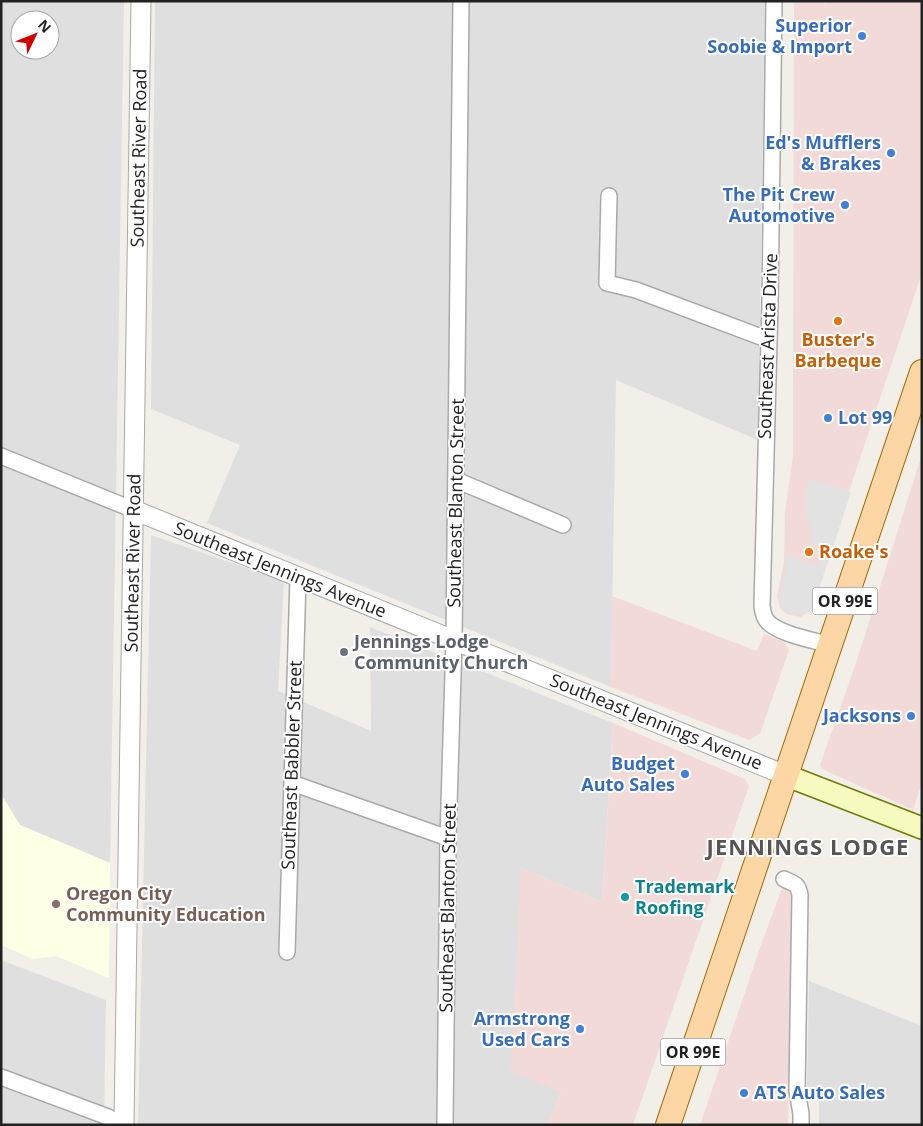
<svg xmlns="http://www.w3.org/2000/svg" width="923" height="1126" viewBox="0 0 923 1126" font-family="'Open Sans',sans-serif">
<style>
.residential{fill:#e0dfdf;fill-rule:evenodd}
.commercial{fill:#f2dad9}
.education{fill:#ffffe5}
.parking{fill:#e2e2e2}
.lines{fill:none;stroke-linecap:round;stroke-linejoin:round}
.minor-casing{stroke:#a9a9a9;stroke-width:18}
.tertiary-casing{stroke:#a9a9a9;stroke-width:21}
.secondary-casing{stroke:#707d05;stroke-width:24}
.primary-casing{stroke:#a06b00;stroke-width:26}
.minor{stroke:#fff;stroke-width:15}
.tertiary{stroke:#fff;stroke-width:19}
.secondary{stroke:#f7fabf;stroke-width:21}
.primary{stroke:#fcd6a4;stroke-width:24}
.shop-dot{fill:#3f7fe0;stroke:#fff;stroke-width:2}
.food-dot{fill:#e8710a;stroke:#fff;stroke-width:2}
.worship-dot{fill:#6b7280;stroke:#fff;stroke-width:2}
.culture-dot{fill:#0f9aa8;stroke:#fff;stroke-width:2}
.education-dot{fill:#8d6e63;stroke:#fff;stroke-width:2}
.labels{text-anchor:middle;stroke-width:4;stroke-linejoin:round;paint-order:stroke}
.shield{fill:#fff;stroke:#646464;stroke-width:1}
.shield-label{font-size:16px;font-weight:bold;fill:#222}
.shop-label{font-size:18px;font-weight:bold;fill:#366cbe;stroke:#fff;text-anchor:end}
.street-label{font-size:18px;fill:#222;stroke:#fff}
.food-label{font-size:18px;font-weight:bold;fill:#c56008;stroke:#fff}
.worship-label{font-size:18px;font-weight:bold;fill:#5b616d;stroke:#fff;text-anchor:start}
.culture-label{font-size:18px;font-weight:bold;fill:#0d838f;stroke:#fff;text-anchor:start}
.education-label{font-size:18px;font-weight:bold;fill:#785e54;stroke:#fff;text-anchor:start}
.district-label{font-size:22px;font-weight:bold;letter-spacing:1px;fill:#555;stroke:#fff}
</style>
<rect width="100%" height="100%" fill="#f2efe9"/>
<path class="residential" d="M1,1h123l-14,862 -90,-38 -19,-31zM20,20h30v30h-30z
M155,1h610l-7,439 -142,-60 -5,307 -404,-164 33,-78 -89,-36z
M151,535l133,46 -6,110 93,40 -1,-104 243,96 -11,179 -81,-34 40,224 -13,33h-410z
M1,960l105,40 -2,125h-103z
M809,981l113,45v99h-103v-35l-12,-4z"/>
<path class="commercial" d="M794,1h26l6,3v-3h96v272l-113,338 -8,6 -15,-3 -6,-6 -3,-12 7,-34 1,-50 8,-56z
M922,454v328l-9,28 -91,-41 -2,-4 36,-102z
M612,596l145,55 7,-17 20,8 5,8 -29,84 -11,6 -138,-53z
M613,723l132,56 4,7 -116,339h-85l13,-33 -50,-21 10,-203 81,34z
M782,888l10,3 -4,234h-88l61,-180z"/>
<path class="education" d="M1,794l19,31 90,38 -1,115 -53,-22 -23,3 -32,-14z"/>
<path class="parking" d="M810,479l41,13 -40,121 -17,1 -8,-2 -6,-8v-13l6,-21v-15l30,11 4,-2 4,-17 -14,-4 3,-13 -6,-10 -1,-16 -2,-5z"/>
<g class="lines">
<defs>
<path id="minor" d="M774,1l-4,302 -8,303c1,6 1,10 5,15 11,13 46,19 63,24
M609,196l-2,87 29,7 133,50
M1,456l133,54
M456,480l107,45
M292,783l156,55
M784,879c10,5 14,4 16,16l-3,195 4,24v11
M287,952l11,-374
M1,1077l107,40 13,8
M445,1125l3,-287 6,-197 7,-640"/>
<path id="tertiary" d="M134,510l651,265
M124,1125l17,-1124"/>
<path id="secondary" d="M785,775l137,53"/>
<path id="primary" d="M668,1125l254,-753"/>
</defs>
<use href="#minor" class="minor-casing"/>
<use href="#tertiary" class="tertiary-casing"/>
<use href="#secondary" class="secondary-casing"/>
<use href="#primary" class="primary-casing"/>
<use href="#minor" class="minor"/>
<use href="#tertiary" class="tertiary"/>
<use href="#secondary" class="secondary"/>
<use href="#primary" class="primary"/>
</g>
<g class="shop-dot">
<circle cx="862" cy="36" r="5"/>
<circle cx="891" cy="153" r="5"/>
<circle cx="845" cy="205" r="5"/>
<circle cx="828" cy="418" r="5"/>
<circle cx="911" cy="716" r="5"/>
<circle cx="685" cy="774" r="5"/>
<circle cx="580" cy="1029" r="5"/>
<circle cx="744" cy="1093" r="5"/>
</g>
<g class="food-dot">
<circle cx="838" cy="321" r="5"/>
<circle cx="809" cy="552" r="5"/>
</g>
<circle class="worship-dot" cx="344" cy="652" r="5"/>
<circle class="culture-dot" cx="625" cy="897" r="5"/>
<circle class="education-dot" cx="56" cy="904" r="5"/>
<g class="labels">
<g class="shield">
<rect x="812.5" y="587.5" width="65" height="27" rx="4"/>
<rect x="660.5" y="1038.5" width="65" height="27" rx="4"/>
</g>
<g class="shield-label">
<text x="845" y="607">OR 99E</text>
<text x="693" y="1058">OR 99E</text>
</g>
<g class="shop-label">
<text x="852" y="32">Superior<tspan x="852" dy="21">Soobie &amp; Import</tspan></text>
<text x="881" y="149">Ed's Mufflers<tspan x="881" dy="21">&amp; Brakes</tspan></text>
<text x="835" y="201">The Pit Crew<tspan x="835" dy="21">Automotive</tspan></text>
<text x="838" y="424" text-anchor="start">Lot 99</text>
<text x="901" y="722">Jacksons</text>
<text x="675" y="770">Budget<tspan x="675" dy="21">Auto Sales</tspan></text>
<text x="570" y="1025">Armstrong<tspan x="570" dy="21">Used Cars</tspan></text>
<text x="754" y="1099" text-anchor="start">ATS Auto Sales</text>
</g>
<g class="street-label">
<text transform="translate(139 158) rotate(-89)" y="6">Southeast River Road</text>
<text transform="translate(768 346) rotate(-88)" y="6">Southeast Arista Drive</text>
<text transform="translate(456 503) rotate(-89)" y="6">Southeast Blanton Street</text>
<text transform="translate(133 563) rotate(-89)" y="6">Southeast River Road</text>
<text transform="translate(280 570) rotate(22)" y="6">Southeast Jennings Avenue</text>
<text transform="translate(656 722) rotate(22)" y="6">Southeast Jennings Avenue</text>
<text transform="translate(292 765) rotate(-88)" y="6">Southeast Babbler Street</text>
<text transform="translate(448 908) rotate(-89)" y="6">Southeast Blanton Street</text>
</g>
<g class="food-label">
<text x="838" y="346">Buster's<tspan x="838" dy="21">Barbeque</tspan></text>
<text x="819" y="558" text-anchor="start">Roake's</text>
</g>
<g class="worship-label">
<text x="354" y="648">Jennings Lodge<tspan x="354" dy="21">Community Church</tspan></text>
</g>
<g class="culture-label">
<text x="635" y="893">Trademark<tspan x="635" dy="21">Roofing</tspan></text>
</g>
<g class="education-label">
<text x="66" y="900">Oregon City<tspan x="66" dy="21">Community Education</tspan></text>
</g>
<g class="district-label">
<text x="808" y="855">JENNINGS LODGE</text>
</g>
</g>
<rect width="923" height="1126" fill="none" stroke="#222222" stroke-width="5"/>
<g transform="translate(35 35) rotate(47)"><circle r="24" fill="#ffffff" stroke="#a7a7a7"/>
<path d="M0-4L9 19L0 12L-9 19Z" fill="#d40000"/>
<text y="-8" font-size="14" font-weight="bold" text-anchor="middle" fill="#222222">N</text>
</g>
</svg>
